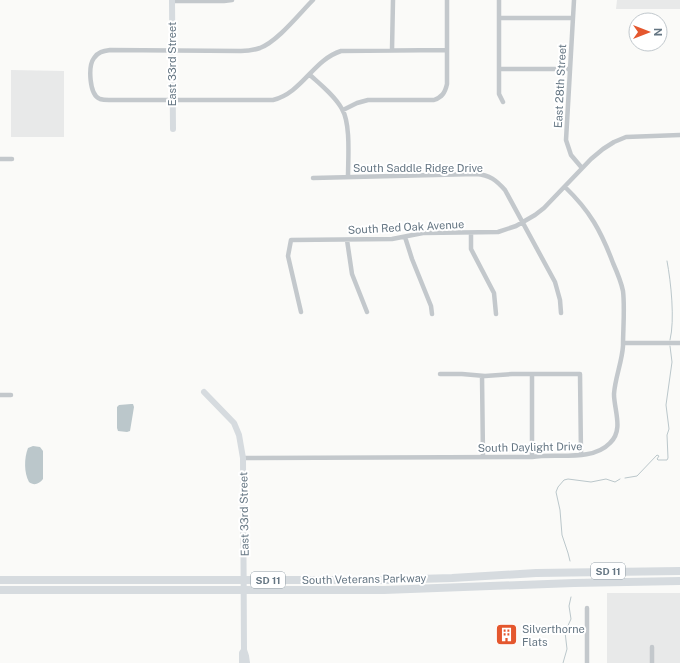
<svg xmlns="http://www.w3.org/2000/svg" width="680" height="663" viewBox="0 0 680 663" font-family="'Public Sans',sans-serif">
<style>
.built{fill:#e8e9e9}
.water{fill:#bbc7cb}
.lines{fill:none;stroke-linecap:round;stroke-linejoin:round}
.stream{stroke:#bbc7cb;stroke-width:1}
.street{stroke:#c3c8cc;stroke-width:4.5}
.secondary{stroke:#d6dbdf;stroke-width:6}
.highway{stroke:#d6dbdf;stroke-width:8}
.labels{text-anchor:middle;stroke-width:4;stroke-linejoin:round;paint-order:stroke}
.shield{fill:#fff;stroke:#939fa8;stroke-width:1}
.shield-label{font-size:10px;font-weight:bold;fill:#657683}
.street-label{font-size:11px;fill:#657683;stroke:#fff}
.poi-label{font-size:11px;fill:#657683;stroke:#fff;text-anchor:start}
</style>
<rect width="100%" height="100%" fill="#fafaf8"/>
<path class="built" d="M617,0h63v9h-64z
M11,70l53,1v66h-53z
M607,593h73v70h-73z"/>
<path class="water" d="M131,404h2l1,3 -4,24 -3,1 -9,-1 -1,-3v-21l2,-2z
M33,446l7,1 3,4v28c-4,5 -9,7 -14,3 -5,-9 -5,-24 -1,-34z"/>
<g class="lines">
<path class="stream" d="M667,261c4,21 8,59 3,79
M625,478l12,-2 20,-21 2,1 -2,3 1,1h9l1,-2 -1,-23 2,-6 -3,-24 6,-43 -2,-16
M570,561l-2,-8 -6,-18 -2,-25 -4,-18 2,-5 6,-7 4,-1 23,3 15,-3 9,3 5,-3
M563,663l4,-14 -2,-17 6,-13 -2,-13 2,-9"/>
<path class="street" d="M313,0c-14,14 -35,41 -53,48 -6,2 -13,3 -19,3l-131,-1c-7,1 -12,2 -16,8 -6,8 -5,37 6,41 3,1 7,1 9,1h164c29,-7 40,-40 68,-49l106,-1
M499,0v94l4,8
M574,0l-8,140 5,15 11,13
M172,1h52l8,-1
M499,18h74
M392,50l1,-50
M499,69h71
M310,75c11,10 25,21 32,34 9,15 6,50 6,68
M343,110l14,-7 11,-3h66c8,-3 11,-7 13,-16v-84
M0,159h12
M313,178l163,-4c14,1 20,6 29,16l50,92 5,18 1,13
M471,233v16l23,44 2,21
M405,237l7,22 19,47 1,8
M347,240l5,34 15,38
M301,312l-13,-56 3,-16 101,-1 31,-6 75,-1 18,-6 19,-11 9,-7 47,-49 12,-10 11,-7 12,-5 54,-2
M623,343h57
M440,374h22l23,2 27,-2h68l1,81
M482,376l1,81
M0,395h11
M532,457v-83
M243,458l289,-1c24,-4 60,5 78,-14 14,-13 4,-33 4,-49 1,-16 8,-32 9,-48 0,-17 2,-38 0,-55 -2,-10 -6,-19 -10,-28 -12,-32 -23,-52 -48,-76
M587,663v-55
M652,663v-16"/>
<path class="secondary" d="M172,0l1,129
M204,392l30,31 5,12 4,23 1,192 2,6 1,7
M242,663v-10l2,-3"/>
<path class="highway" d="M0,580h384l68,-2 84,-5 144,-2
M0,590h384l190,-7 106,-2"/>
</g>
<defs>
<symbol id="building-square" viewBox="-11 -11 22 22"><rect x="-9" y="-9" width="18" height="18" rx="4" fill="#e4572e" stroke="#fff"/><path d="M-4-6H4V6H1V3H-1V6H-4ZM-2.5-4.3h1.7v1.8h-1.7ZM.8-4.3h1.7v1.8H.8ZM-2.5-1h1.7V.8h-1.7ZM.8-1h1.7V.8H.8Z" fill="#fff"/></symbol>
</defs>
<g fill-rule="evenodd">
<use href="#building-square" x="494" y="622" width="25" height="25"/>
</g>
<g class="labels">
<g class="shield">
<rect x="591" y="563" width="34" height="16" rx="3"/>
<rect x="251" y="572" width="34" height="16" rx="3"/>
</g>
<g class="shield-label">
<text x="608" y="575">SD 11</text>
<text x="268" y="584">SD 11</text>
</g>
<g class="street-label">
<text transform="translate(172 64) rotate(-90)" y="4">East 33rd Street</text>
<text transform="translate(560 86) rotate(-87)" y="4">East 28th Street</text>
<text x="418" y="172">South Saddle Ridge Drive</text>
<text transform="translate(406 227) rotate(-3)" y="4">South Red Oak Avenue</text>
<text transform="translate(530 447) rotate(-1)" y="4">South Daylight Drive</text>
<text transform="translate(244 514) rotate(-91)" y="4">East 33rd Street</text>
<text transform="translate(364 579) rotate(-1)" y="4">South Veterans Parkway</text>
</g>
<g class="poi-label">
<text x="522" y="633">Silverthorne<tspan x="522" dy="13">Flats</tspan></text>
</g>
</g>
<g transform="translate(648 32) rotate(90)"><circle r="19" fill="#ffffff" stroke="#c1c8cd"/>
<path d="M0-3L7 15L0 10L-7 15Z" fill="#e4572e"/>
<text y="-6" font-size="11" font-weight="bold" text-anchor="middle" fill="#657683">N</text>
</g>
</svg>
